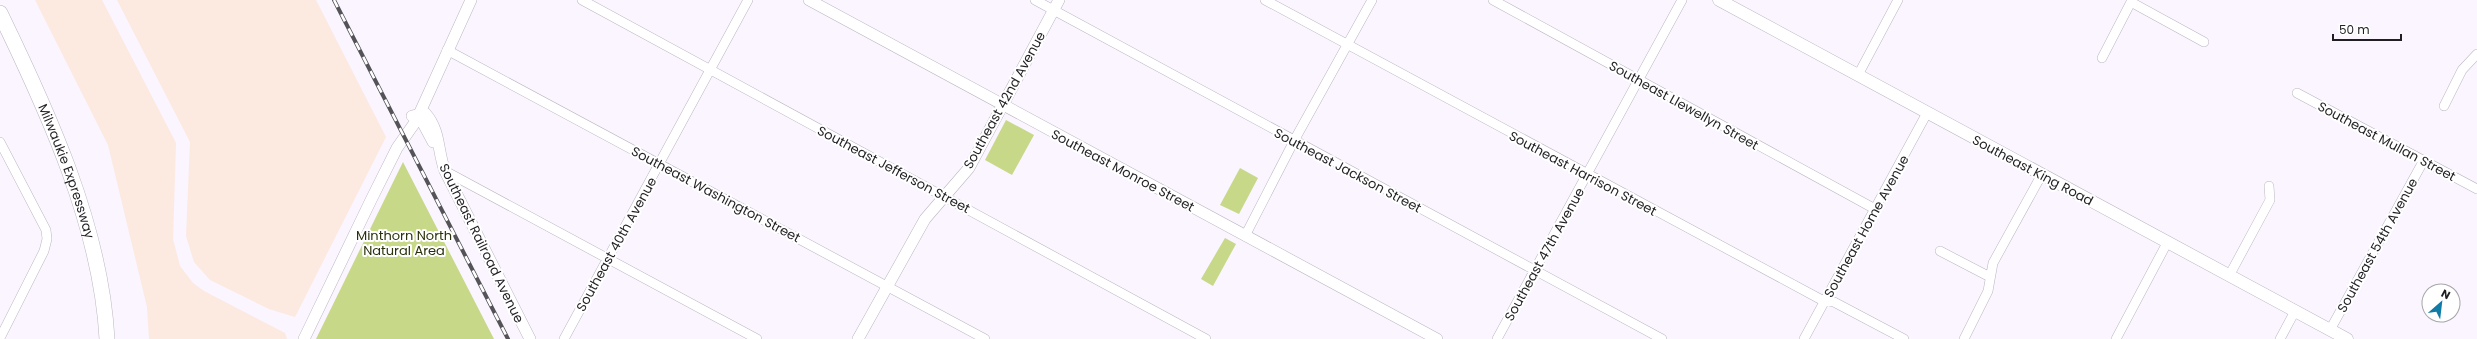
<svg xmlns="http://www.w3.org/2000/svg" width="2477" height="339" viewBox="0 0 2477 339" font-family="Poppins,sans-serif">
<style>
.commercial{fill:#fce9e0}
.green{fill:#c7d889}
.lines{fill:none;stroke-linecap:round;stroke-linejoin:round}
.minor-casing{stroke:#bdb6c1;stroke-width:10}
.tertiary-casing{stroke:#bdb6c1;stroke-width:12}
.secondary-casing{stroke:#bdb6c1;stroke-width:13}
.trunk-casing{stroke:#bdb6c1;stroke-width:16}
.minor{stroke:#fff;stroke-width:9}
.tertiary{stroke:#fff;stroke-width:11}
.secondary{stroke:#fff;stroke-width:12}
.trunk{stroke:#fff;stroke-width:15}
.rail-casing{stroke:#555358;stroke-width:4}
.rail{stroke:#fff;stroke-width:2.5;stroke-dasharray:8;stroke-linecap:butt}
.labels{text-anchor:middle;stroke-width:4;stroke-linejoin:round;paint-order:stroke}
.street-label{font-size:13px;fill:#201e22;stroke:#fff}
.park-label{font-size:13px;fill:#2a300b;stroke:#fff}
</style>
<rect width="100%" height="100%" fill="#faf5fe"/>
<path class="commercial" d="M35,0h67l74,143 -3,96 7,27 13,17 11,8 81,42 2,6h-138l-2,-32 -39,-162z
M117,0h199l70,137 -91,180 -26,-8 -59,-29 -16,-18 -8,-26 4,-94z"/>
<path class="green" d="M1006,120l28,15 -22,40 -27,-15z
M403,162l91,177h-178z
M1240,168l18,10 -19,36 -19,-9z
M1225,238l11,6 -23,42 -12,-7z"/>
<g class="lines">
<defs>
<path id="minor" d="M582,0l624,339
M1035,0l627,339
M1265,0l555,299 14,3 70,37
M1493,0l382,209
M2131,2l73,40
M447,50l538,289
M2102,58l30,-58
M1858,75l40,-75
M2297,93l180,96
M2444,106l18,-36 15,-16
M0,142l46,88 1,9 -3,12 -44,87
M445,171l312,168
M1245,236l50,-97 77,-139
M1940,251l50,26
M2229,276l41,-76 -1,-14
M2330,330l94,-170
M564,339l184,-339
M1497,339l185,-339
M1804,339l123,-226
M1964,339l24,-48 5,-28 49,-89
M2116,339l51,-96
M2280,339l15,-28"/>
<path id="tertiary" d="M809,0l628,339
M418,114l15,28
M412,116l13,-3c16,18 12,37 20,58l85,168
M304,339l67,-139 26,-52 19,-27 55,-121
M858,339l67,-120 44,-51 90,-168"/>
<path id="secondary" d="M1719,0l628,339"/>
<g id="trunk">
<path id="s1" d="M0,13c48,99 101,214 107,326"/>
</g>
</defs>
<use href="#minor" class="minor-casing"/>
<use href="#tertiary" class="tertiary-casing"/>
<use href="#secondary" class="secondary-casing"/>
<use href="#trunk" class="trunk-casing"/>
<use href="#minor" class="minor"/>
<use href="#tertiary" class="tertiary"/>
<use href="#secondary" class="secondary"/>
<use href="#trunk" class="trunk"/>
<defs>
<path id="rail" d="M334,0l174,339"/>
</defs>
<use href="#rail" class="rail-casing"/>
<use href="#rail" class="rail"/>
</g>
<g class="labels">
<g class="street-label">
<text transform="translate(1004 100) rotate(-61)" y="5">Southeast 42nd Avenue</text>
<text transform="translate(1684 105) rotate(29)" y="5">Southeast Llewellyn Street</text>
<text transform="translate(2387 141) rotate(28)" y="5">Southeast Mullan Street</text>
<text transform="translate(894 169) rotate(28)" y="5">Southeast Jefferson Street</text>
<text transform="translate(1123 170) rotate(28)" y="5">Southeast Monroe Street</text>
<text transform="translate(1348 170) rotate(28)" y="5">Southeast Jackson Street</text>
<text transform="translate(2033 170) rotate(28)" y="5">Southeast King Road</text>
<text dy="5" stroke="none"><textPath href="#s1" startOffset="172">Milwaukie Expressway</textPath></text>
<text transform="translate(1583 173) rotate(28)" y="5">Southeast Harrison Street</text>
<text transform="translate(716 194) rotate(28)" y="5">Southeast Washington Street</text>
<text transform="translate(1866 226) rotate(-61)" y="5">Southeast Home Avenue</text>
<text transform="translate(482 243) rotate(64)" y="5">Southeast Railroad Avenue</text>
<text transform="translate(616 244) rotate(-61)" y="5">Southeast 40th Avenue</text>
<text transform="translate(2377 245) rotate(-61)" y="5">Southeast 54th Avenue</text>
<text transform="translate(1544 254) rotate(-61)" y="5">Southeast 47th Avenue</text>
</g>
<g class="park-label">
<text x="404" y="240">Minthorn North<tspan x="404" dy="15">Natural Area</tspan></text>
</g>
</g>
<g transform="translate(2441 303) rotate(28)"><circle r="19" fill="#ffffff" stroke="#a6a5a7"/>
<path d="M0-3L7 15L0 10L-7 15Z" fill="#107ca5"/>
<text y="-6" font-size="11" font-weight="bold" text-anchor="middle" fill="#201e22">N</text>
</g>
<path d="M2333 34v6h68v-6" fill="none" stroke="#201e22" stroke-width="2"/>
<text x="2339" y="34" font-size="12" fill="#201e22" stroke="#ffffff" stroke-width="3" paint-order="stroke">50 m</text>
</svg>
